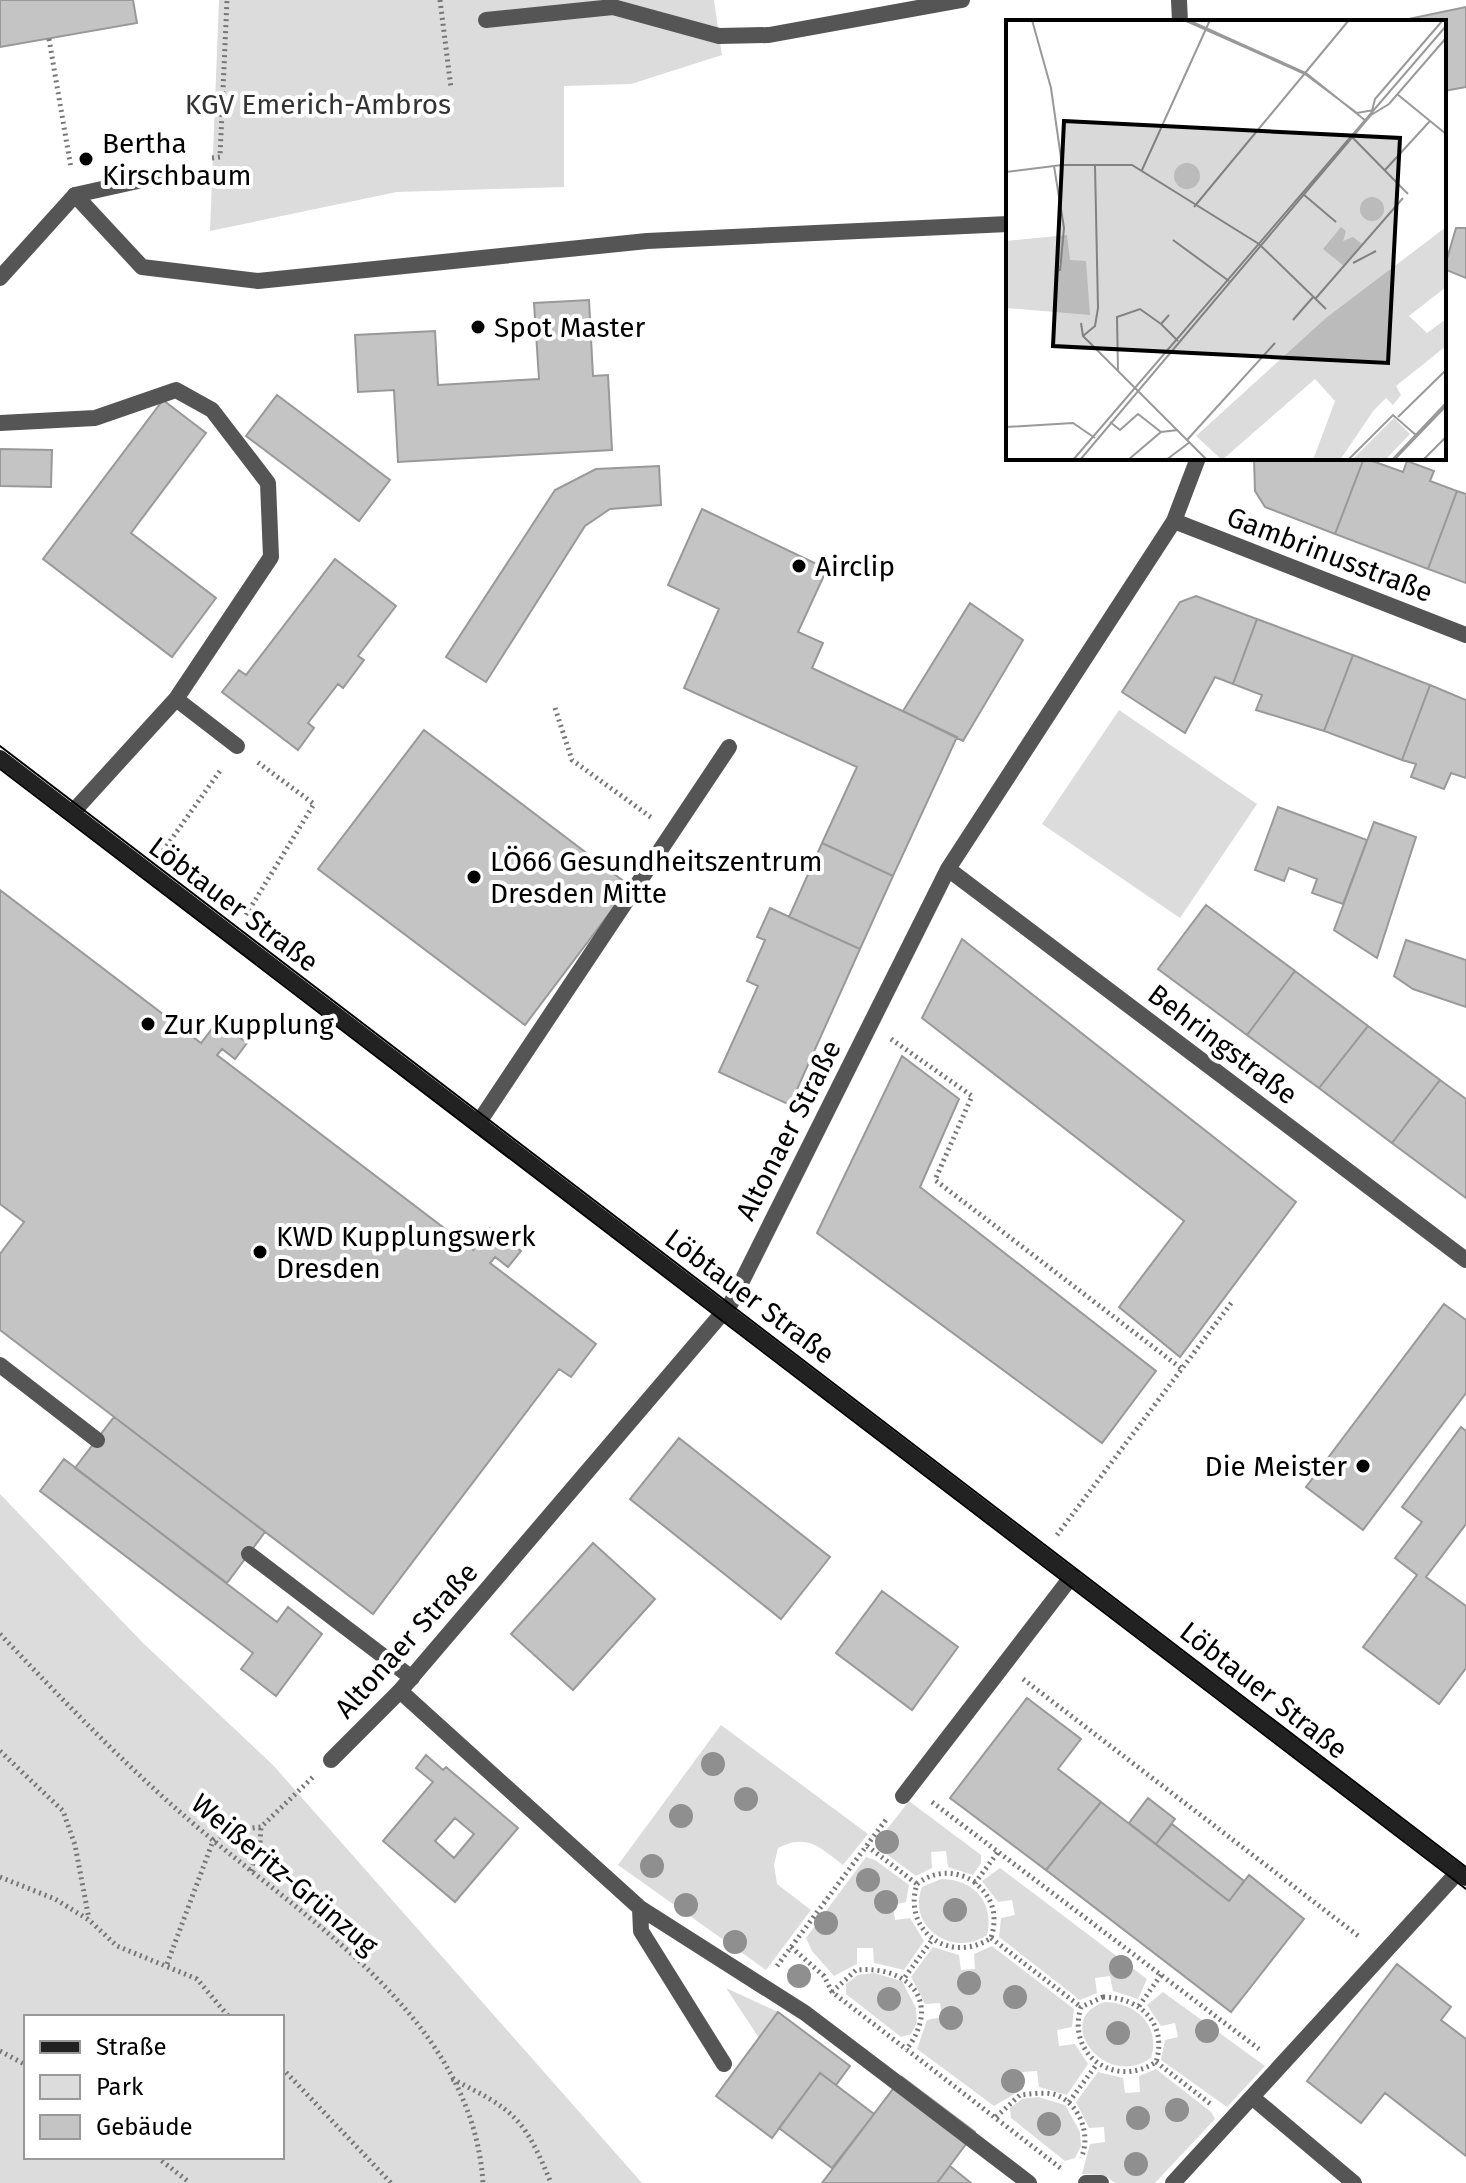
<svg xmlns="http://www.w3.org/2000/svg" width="1466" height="2183" viewBox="0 0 1466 2183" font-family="'Fira Sans',sans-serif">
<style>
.green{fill:#dcdcdc;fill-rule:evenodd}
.building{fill:#c4c4c4;stroke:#999;stroke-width:2;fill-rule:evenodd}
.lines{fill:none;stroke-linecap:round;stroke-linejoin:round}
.path{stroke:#777;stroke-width:5;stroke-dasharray:2 4;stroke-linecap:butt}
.service{stroke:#555;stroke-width:16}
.minor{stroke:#555;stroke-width:16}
.secondary{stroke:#222;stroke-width:16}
.tram{stroke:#000;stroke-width:2}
.tree{fill:#8f8f8f}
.poi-dot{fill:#000;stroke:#fff;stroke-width:3}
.labels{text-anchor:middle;stroke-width:8;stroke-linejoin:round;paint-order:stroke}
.park-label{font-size:28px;fill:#333;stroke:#fff}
.poi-label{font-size:28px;fill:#000;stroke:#fff;text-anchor:start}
.street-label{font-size:28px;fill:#000;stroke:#fff}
.inset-road{fill:none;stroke:#999;stroke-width:2}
.view{fill:#000;fill-opacity:0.15;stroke:#000;stroke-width:4}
.inset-edge{fill:none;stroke:#000;stroke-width:4}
</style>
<rect width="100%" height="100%" fill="#fff"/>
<path class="green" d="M219,0h495l8,55 -91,29 -67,2v101l-167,5 -187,39z
M1119,710l138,94 -77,114 -138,-94z
M0,1494l143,149 130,122 369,418h-642zM26,2017h256v140h-256z
M721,1725l147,109 -25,31c-23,-18 -36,-32 -65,-17l-4,17 3,19 34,26 -45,60 -148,-105z
M909,1801l72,54v8l-8,12 -25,-8 -2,-16 -15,1 1,16 -16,8 -35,-26 -4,-8z
M866,1857l9,3 34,25 -3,17 -13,3 2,15 15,-2 14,23 -20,29 -30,-7 -1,-15h-16v16l-23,12 -22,-25 -6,-13z
M1000,1868l147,111 -9,20 -25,-8 -3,-15 -15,2 2,15 -17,7 -81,-63 2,-19 14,-3 -3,-15 -14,2 -16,-21z
M941,1879c32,0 54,23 46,56 -33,23 -81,-7 -65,-48z
M992,1946l82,63 -2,18 -15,3 2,16 16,-2 13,20 -21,31 -28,-8 -2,-16 -15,1 1,17 -29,17 -77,-57 10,-29 15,-3 -2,-14 -15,1 -14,-27 22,-30 26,8 2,15 14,-1 -1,-15z
M874,1973l28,8 14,27 1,14 -6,12 -10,3 -55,-43v-10l12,-9z
M726,1988l52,24 -19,26z
M1163,1992l102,74 -38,41 -66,-47 4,-20 13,-3 -3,-14 -14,3 -14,-21z
M1105,2002c31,1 56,23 46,56 -47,33 -100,-40 -46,-56z
M1156,2069l55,43 4,7 -60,64h-40l-11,-8 -22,-1 8,-30 15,-2 -1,-15 -15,1 -13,-26 22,-30 25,6 2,15 15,-1 -1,-16z
M1038,2097l27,8 15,27 1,14 -6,12 -10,3 -54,-43 -1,-10 12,-9z"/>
<path class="building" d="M0,0h133l4,23 -137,24z
M1466,7v80l-22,4v-69h-36v-3z
M1456,228h10v50l-22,-9z
M589,300l4,76 15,-1 4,75 -214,12 -4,-72 -36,2 -3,-57 80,-4 3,54 101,-6 -5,-76z
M277,395l113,85 -31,41 -113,-85z
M163,400l43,33 -75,100 85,65 -44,59 -129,-98z
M0,449l52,1 -1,37 -51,-1z
M1254,458h110l-29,76 -70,-27 -10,-16z
M1364,458l39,14 4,-11 27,10 -4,10 27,10 -29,78 -93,-35z
M659,466l2,39 -51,4 -25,17 -99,156 -40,-25 109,-167 41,-21z
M1457,491l9,3v89l-38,-14z
M702,509l125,60 -29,63 25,11 -11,25 145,69 -64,139 -71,-33 35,-76 -173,-79 35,-79 -51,-24z
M335,559l61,47 -38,50 6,4 -21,28 -5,-4 -30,39 6,5 -16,22 -76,-58 17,-22 7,5z
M1196,596l61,23 -24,65 -18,-7 -30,56 -63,-41 58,-90z
M970,603l53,37 -60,101 -60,-30z
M1257,619l96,36 -29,76 -68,-21 6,-15 -29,-11z
M1353,655l77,30 -28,75 -78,-29z
M1430,685l36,15v78l-15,-5 -7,16 -33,-12 5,-13 -14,-4z
M424,730l206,156 -105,139 -207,-156z
M1278,807l89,33 -24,64 -31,-11 5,-14 -28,-11 -5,13 -29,-11z
M1374,822l42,15 -39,121 -43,-28z
M822,843l71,33 -33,73 -71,-32z
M0,890l201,153 17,-22 29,22 -12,16 -13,-10 -5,6 256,195 17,-22 31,23 -13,16 -13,-10 -5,6 106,81 -25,33 -12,-8 -186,245 -373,-284v-76l24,-32 -24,-18z
M1206,905l89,66 -48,64 -89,-66z
M770,908l90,41 -70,156 -71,-33 39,-86 -11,-5 18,-41 -8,-3z
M962,939l334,263 -116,155 -61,-50 65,-86 -262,-203z
M1406,940l60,20v47l-53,-18 -19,-13z
M1295,971l73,55 -49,62 -72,-53z
M1368,1026l72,54 -48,63 -73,-55z
M902,1056l57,43 -39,88 236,184 -54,72 -285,-210z
M1440,1080l26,19v99l-74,-55z
M1444,1304l22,16v73l-103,137 -57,-43z
M114,1417l151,115 -38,51 -152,-115z
M1461,1427l5,4v93l-40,53 40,29v62l-27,36 -76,-57 54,-72 -22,-17 27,-36 -20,-15z
M679,1438l151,119 -49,62 -151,-120z
M64,1459l213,163 11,-15 34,27 -46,62 -35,-27 12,-16 -213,-162z
M593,1543l62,56 -82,91 -62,-56z
M882,1591l76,56 -46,63 -76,-57z
M1027,1698l54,41 -23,30 43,33 -55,68 -96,-72z
M426,1755l17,15 3,-3 72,61 -63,74 -72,-61 50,-59 -17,-14zM455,1818l19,16 -20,24 -19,-17z
M1148,1798l27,21 -19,25 -27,-21z
M1101,1802l128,99 20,-26 55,44 -73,93 -185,-142z
M1172,1824l72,57 -15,20 -73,-57z
M1397,1964l54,43 -10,13 25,19v117l-81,-63 -24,30 -54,-42z
M778,2012l72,54 -14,19 -16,-12 -48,65 -56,-42z
M820,2073l54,41 -42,54 -53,-40z
M902,2077l73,55 -38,51h-115z
M950,2166l21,17h-34z"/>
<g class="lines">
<path class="path" d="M440,0l11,88
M49,39l22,129
M212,158l8,-1 7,-157
M555,708l17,52 80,58
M163,851l59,-83
M246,915l68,-111 -58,-43
M891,1039l81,57 -37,84 247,189
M1057,1535l175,-233
M0,1634c59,62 117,123 181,179 115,102 291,200 302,370
M1023,1679l338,259
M0,1751l63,60 12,34 14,74
M932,1802l327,247
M867,1846l50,38
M251,1871l9,-29 1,-15
M0,1877l55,22 34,21 28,26 80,33 32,38
M975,1882c-19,-12 -40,-12 -58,2 -15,47 33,81 74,54 7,-22 2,-41 -16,-55l23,-31
M991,1938l90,69
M791,1947l33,29 8,16 231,178
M167,1964l46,-123 16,-10 32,-4 52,-50
M777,1966l111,-149
M905,1977l27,-37
M832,1992l24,-22c55,-5 86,34 50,80
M1103,1997c37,0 65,27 53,65 -41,27 -90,-7 -75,-55z
M1139,2006l22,-31
M0,2051l26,14
M1156,2062l56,43
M282,2068l109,115
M452,2079c62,31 72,38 99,104
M1069,2102l28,-38
M996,2117l24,-22c11,-1 23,-3 33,-1 26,7 39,41 28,64
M157,2157l33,26"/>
<path class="service" d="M486,20l127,-13 106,29 50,-1 193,-35
M75,195l67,72 116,14 389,-40 361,-17
M0,423l95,-5 81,-28 36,20 56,73 3,74 -95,142
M72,813l104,-114 61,47
M479,1122l250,-375
M0,1365l97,75
M249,1554l163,124
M400,1691l240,217 165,105 224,170
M903,1796l169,-220
M640,1908l1,23 83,133
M1253,2098l101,85
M1086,2183h15
M1173,2183l285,-311"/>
<path class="minor" d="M1179,0l1,22
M0,278l75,-83 81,-18
M1174,521l292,114
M948,869l518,391
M331,1760l69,-69 331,-388 217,-434 226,-348 24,-63"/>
<path class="secondary" d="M0,758l1466,1120"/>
<path class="tram" d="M0,746l1466,1121
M0,769l1466,1120"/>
</g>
<g class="tree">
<circle cx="713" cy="1764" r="12"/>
<circle cx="746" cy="1799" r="12"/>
<circle cx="681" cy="1816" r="12"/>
<circle cx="887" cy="1842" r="12"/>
<circle cx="652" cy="1866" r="12"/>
<circle cx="868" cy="1880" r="12"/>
<circle cx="886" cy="1902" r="12"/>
<circle cx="686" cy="1905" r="12"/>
<circle cx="955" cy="1910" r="12"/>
<circle cx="826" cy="1923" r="12"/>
<circle cx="735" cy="1942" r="12"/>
<circle cx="1121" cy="1967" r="12"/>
<circle cx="799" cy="1976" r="12"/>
<circle cx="969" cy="1983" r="12"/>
<circle cx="1015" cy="1997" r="12"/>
<circle cx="889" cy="1999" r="12"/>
<circle cx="951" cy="2018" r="12"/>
<circle cx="1207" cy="2031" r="12"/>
<circle cx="1118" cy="2033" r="12"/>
<circle cx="1013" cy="2081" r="12"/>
<circle cx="1177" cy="2110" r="12"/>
<circle cx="1138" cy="2118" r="12"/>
<circle cx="1049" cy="2124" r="12"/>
<circle cx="1136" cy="2164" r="12"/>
</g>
<g class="poi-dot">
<circle cx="86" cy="159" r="8"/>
<circle cx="478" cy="327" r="8"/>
<circle cx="799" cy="566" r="8"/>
<circle cx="474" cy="877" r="8"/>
<circle cx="148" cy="1024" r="8"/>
<circle cx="260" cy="1252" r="8"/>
<circle cx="1363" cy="1466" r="8"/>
</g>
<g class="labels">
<g class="park-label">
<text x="318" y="114">KGV Emerich-Ambros</text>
</g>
<g class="poi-label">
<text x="102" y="153">Bertha<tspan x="102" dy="32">Kirschbaum</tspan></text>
<text x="494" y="337">Spot Master</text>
<text x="815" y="576">Airclip</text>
<text x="490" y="871">LÖ66 Gesundheitszentrum<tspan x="490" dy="32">Dresden Mitte</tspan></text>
<text x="164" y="1034">Zur Kupplung</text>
<text x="276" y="1246">KWD Kupplungswerk<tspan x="276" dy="32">Dresden</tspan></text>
<text x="1347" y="1476" text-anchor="end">Die Meister</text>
</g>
<g class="street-label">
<text transform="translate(1330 554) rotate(21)" y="10">Gambrinusstraße</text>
<text transform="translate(234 904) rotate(37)" y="10">Löbtauer Straße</text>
<text transform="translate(1223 1044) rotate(37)" y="10">Behringstraße</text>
<text transform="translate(788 1130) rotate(-63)" y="10">Altonaer Straße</text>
<text transform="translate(750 1296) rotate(37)" y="10">Löbtauer Straße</text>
<text transform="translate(406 1640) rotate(-48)" y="10">Altonaer Straße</text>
<text transform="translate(1264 1690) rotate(38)" y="10">Löbtauer Straße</text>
<text transform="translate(285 1874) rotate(40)" y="10">Weißeritz-Grünzug</text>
</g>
</g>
<g transform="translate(1006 20)">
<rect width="440" height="440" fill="#fff"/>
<path d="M168 156a13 13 0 1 1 26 0a13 13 0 1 1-26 0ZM354 189a12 12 0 1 1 24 0a12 12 0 1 1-24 0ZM335,207l5,4 -3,10 10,-4 9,7 -18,22 -21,-17zM440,207v60l-37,29 18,17 19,-14v27l-50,40 5,9 -8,10 -7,-7 -12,12 -34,50h-27l22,-59 -20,-22 -93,81 -26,-24 130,-118zM61,215l3,25 16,1 4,54 -84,-7v-67zM388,398l16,16 -25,26h-33z" fill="#dcdcdc"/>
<path class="inset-road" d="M26,0l19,68 11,77M178,0l121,54 52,39 17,-3M182,0l118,53 60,48M391,74l49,40M365,95l18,-11 57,-66M346,117l56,57M48,146l10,62 -4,43M136,150l68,-150M379,150l45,-49M0,152l56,-7h70l127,79 67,65M297,174l33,28M188,187l155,-187M167,220l56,41M347,243l23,-12M310,278l87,-100M163,295l-8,9 17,17M287,300l21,-24M75,303l2,13 124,124M77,316l12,-10 3,-18 -3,-143M112,351l-1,-54 23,-8 21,15M392,397l48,-47M104,402l10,8 18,-16 23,18M0,407l67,-4 22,15M181,420l88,-97M67,440l373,-434M74,440l291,-345 4,-16 68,-79M122,440l33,-28 17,-2M160,440l24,-18M342,440l45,-45 24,21M386,440l54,-57M388,440l52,-54M417,440l23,-23"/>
<path class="view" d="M58,101l336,17 -12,225 -335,-17z"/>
<rect width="440" height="440" class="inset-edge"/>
</g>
<rect x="24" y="2015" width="260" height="144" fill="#ffffff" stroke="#999999" stroke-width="2"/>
<rect x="40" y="2041" width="40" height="12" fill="#222222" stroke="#999999" stroke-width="2"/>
<text x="96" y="2055" font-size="24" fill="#000000">Straße</text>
<rect x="40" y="2075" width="40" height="24" fill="#dcdcdc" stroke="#999999" stroke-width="2"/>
<text x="96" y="2095" font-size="24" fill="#000000">Park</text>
<rect x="40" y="2115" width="40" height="24" fill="#c4c4c4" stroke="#999999" stroke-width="2"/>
<text x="96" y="2135" font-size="24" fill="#000000">Gebäude</text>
</svg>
